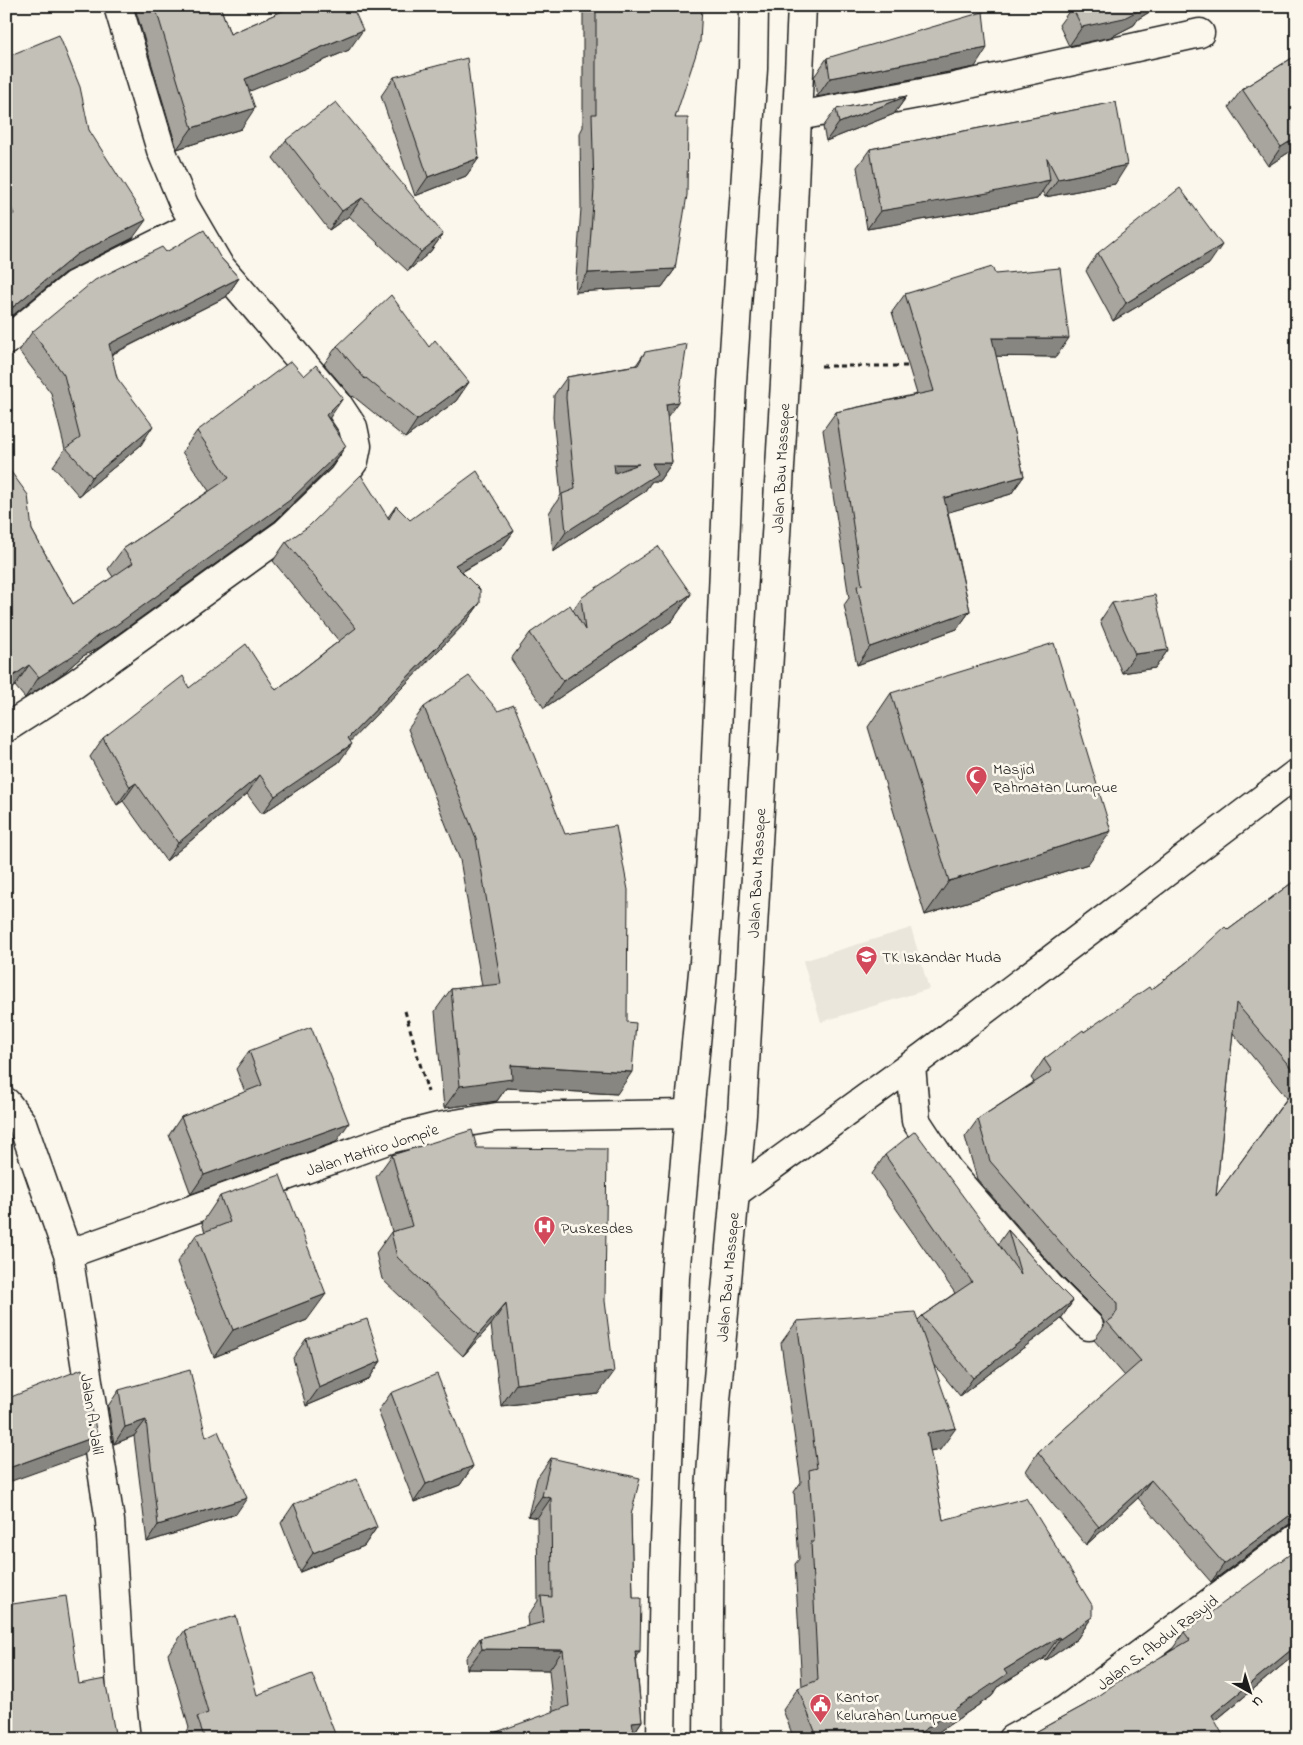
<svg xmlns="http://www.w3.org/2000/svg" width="1303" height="1745" viewBox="0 0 1303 1745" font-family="'Indie Flower',sans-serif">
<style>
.built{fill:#eae6dc}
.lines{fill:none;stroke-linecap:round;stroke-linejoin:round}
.street-casing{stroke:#1c1c1c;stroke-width:31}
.highway-casing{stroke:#1c1c1c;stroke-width:31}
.path{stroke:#1c1c1c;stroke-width:3;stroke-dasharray:5 4;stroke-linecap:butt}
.street{stroke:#fbf7ec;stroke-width:28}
.highway{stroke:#fbf7ec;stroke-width:28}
.wall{fill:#a8a59e;stroke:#1c1c1c;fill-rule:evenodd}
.shaded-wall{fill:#888681;stroke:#1c1c1c}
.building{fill:#c3c0b8;stroke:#1c1c1c;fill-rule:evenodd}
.labels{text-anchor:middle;stroke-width:5;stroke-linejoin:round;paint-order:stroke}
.street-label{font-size:16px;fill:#1c1c1c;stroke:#fbf7ec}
.poi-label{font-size:16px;fill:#1c1c1c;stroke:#fbf7ec;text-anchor:start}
</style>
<rect width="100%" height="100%" fill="#fbf7ec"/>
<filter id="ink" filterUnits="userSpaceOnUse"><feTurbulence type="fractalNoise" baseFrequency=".02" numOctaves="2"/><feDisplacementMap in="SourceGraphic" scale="10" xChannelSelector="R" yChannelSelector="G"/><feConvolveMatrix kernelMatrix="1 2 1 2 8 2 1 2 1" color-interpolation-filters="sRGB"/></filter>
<g filter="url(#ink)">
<path class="built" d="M911,928l18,61 -108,33 -18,-61z"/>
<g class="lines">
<defs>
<path id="street" d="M798,116l157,-29 245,-54
M6,341l68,-56 121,-60
M6,728l69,-44 210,-151 57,-55 12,-17 3,-15 -4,-19 -16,-24 -118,-138 -35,-60 -23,-55 -43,-144
M911,1066l5,55 32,49 102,117 39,39
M6,1102l16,21 46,131 42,267 12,183 4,35
M735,1193l189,-137 373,-283
M68,1254l322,-115 48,-12 59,-10 192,-3
M1012,1739l53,-29 232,-172"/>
<path id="highway" d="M661,1739l3,-168 11,-294 14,-163 15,-152 9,-136 19,-444 21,-313 1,-63
M708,1739l2,-248 6,-90 26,-286 44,-750 16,-359"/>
</defs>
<use href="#street" class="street-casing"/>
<use href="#highway" class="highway-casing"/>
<path class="path" d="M821,366h89
M405,1011l23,81"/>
<use href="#street" class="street"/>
<use href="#highway" class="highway"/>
</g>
<path class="wall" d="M136,6h84l10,28 46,-20 -4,-8h80l-3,44 -100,41 -8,38 -64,20 -42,-141z
M583,6h119l-27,112v151l-13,18 -87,5 6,-84 -1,-75 3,-6z
M1073,6h86l-21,13 -4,6 -23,12 -42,9 -10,-21z
M1297,55v92l-29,19 -39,-59 13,-18z
M6,57l83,73 44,108 -69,35 -58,48z
M827,58l148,9 -158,30 -3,-20z
M394,77l85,81 -13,18 -51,20 -34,-100z
M907,96l-13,18 -68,27 -3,-14 13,-18z
M1116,102l-1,82 -70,13 -3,-6 -5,8 -62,12 -108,18 -10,-62 13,-18z
M286,140l157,94 -13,18 -22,19 -59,-55 -20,14 -56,-72z
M166,252l54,5 19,21 -13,19 -115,58 6,23 24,67 -62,51 -26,-30 12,-17 -14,-56 -32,-42 13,-19z
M1098,253l111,11 -96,57 -27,-50z
M995,274l61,83 -60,-1 28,120 -13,18 -63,18 22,99 -13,18 -100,36 -13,-60 5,-7 -26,-168 13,-18 81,-18 -25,-82 13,-18z
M337,346l92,1 40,35 -13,19 -51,37 -52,-42 -1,1 -28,-33z
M645,352l22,65 5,46 -13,18h-7l-8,11 -91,59 -4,-38 12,-18 -8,-78 1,-22 13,-18 69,-12z
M329,419l2,47 -56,55 -175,126 -17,9 -21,18 -37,24 -10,-12 -9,6v-227l26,65 41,74 40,-27 -5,-8 15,-20 86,-58 -27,-39 15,-21z
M396,506l14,14 104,11 -13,18 -39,23 18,31 -13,18 -117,120 -11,21 -77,52 -15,-20 -81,67 -43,-60 -6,4 -27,-48 13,-19 86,-50 87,2 63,-49 -66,-80 13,-19 102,-25z
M691,594l-19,27 -128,87 -33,-49 19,-26 43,-23 8,-12z
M1112,603l56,47 -13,18 -33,5 -22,-52z
M891,693l197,171 -163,51 -57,-188z
M424,707l193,387 -111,-6 -9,13 -53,7 -9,-97 16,-22 31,-3 -22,-126 -52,-131z
M1297,879v644h-2l-7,2 -77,57 -73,-84 -52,47 -60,-74 12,-19 87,-76 -31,-36 10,-14v-4l-4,-7 -39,-39 -84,-97 -12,-42 13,-18 56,-37 -3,-4 13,-19 40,-27 67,-42 77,-60zM1233,1033l54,65 -71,98z
M249,1051l87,91 -145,52 -22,-59 12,-18 64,-25 -9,-23z
M477,1148l121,246 -97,12 -10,-81 -28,31 -81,-77 -6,-26 15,-21 1,-1 -16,-54 16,-22z
M885,1155l113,89 10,-14 43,49 22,22 -13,19 -100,76 -26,-32 6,86 -10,2 13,68 149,97 -15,22 -32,22 -2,-2 -44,27 -7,10 -64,43h-134l-11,-29 15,-22 4,-1 -7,-123 4,-5 -5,-67 7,-10 -20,-139 16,-22 121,-1 4,-4 33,-23 -83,-119z
M220,1196l87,124 -93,37 -37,-95 19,-27 9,-3 -3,-9z
M306,1339l75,22 -13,19 -62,26 -13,-48z
M119,1390l87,47 30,77 -89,28 -13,-106 -20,8 -6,-38z
M391,1393l82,73 -13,19 -46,17 -36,-91z
M551,1458l80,57 2,83 3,59 6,64 -8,12 -81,-22 -4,-41 -82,-1 -1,-11 14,-20 48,-12 -1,-9 11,-16 -1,-83 -9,-2 9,-38z
M294,1504l83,23 -13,19 -64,26 -19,-49z
M185,1630l72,65 80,44h-155l7,-11 -21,-74z
M1184,1632l113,21 -82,68 -191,15 8,-2 53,-29 86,-54z"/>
<path class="shaded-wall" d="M1144,6h15l-21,13 -4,6 -23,12 -42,9 13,-19z
M363,30l-14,20 -118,49 14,-20z
M987,48l-12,19 -158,30 13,-19z
M907,96l-13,18 -68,27 13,-18z
M255,108l-14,21 -64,20 15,-21z
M1297,137v10l-29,19 13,-19z
M479,158l-13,18 -51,20 13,-19z
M1127,165l-12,19 -70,13 13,-18z
M1050,180l-13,19 -62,12 -108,18 13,-18z
M362,198l-13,18 -20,14 13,-19z
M146,220l-13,18 -69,35 -58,48v-4l7,-10 64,-53z
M443,234l-13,18 -22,19 13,-19z
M1222,245l-13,19 -96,57 13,-18z
M675,269l-13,18 -87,5 13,-19z
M239,278l-13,19 -130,65 13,-18z
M992,338h77l-13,19 -77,-1z
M469,382l-13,19 -51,37 12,-18z
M343,398l-14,21 -3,-4z
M678,402l-13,18 1,-16z
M153,426l-12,19 -62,51 13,-19z
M346,446l-15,20 -56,55 -175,126 -17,9 -21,18 -37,24 14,-21 58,-41z
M652,463h20l-13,18h-7l-8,11 -91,59 13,-19z
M614,464h25l-38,19z
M1024,476l-13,18 -79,23 12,-19z
M514,531l-13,18 -59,34 13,-18z
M691,594l-19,27 -128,87 19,-27z
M480,603l-13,18 -129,133 14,-10 -13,18 -77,52 13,-18 73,-58z
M970,611l-13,18 -100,36 13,-18z
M1168,650l-13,18 -33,5 13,-19z
M29,665l-14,21 -9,6v-11z
M260,775l-13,19 -81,67 12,-18z
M136,783l-13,18 -6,4 13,-18z
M1111,831l-23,33 -163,51 24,-34z
M511,1065l121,7 -15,22 -111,-6 -9,13 -53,7 16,-22z
M349,1123l-13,19 -145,52 13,-19z
M326,1294l-19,26 -93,37 19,-27z
M1073,1301l-13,19 -100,76 13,-18z
M506,1303l-15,22 -28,31 15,-21z
M381,1361l-13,19 -62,26 13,-18z
M614,1372l-16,22 -97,12 15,-22z
M146,1420l-12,16 -20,8 11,-17z
M956,1428l-16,22 -29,5 16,-22z
M97,1436l-13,19 -78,28v-14z
M473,1466l-13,19 -46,17 12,-18z
M1151,1480l-13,18 -52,47 13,-18z
M542,1496l9,2 -14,20 -9,-2z
M247,1498l-11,16 -89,28 11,-17z
M1297,1510v13h-2l-7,2 -77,57 13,-18z
M377,1527l-13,19 -64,26 13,-19z
M1092,1617l-15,22 -32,22 15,-22z
M1059,1637l-16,22 -44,27 -7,10 -64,43h-17l93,-69z
M1297,1645v8l-98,81 13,-19z
M482,1649l81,1 -14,20 -82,-1z
M635,1651h5l-14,20z
M642,1721l-12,18 2,-17z"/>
<path class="building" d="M155,6h65l10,28 64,-28h58l11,24 -118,49 10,29 -63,20z
M596,6h106l-2,36 -25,76h13l-1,77 -12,74 -87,4 6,-84 -2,-75h4z
M1073,6h74l-23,12 -42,9 -10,-20z
M983,12l4,36 -157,30 -3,-20z
M59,35l21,52 9,43 57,90 -69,34 -64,53 -7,-9v-79l8,-5 -8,-20v-137z
M1297,55v82l-16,10 -39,-58z
M467,58l12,100 -51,19 -34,-100z
M907,96l-68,27 -3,-14z
M336,102l107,132 -22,18 -59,-54 -20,13 -56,-71z
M1116,102l11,63 -69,14 -11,-21 3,22 -62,13 -108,18 -10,-62z
M1180,188l42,57 -96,58 -28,-50z
M204,230l16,27 19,21 -130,66 8,34 36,48 -61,51 -26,-29 14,-10 -16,-63 -32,-43 63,-52 67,-33 4,5z
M992,267l3,7 65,-6 9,70h-77l32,138 -80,22 26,113 -100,36 -13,-61 5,-1 -26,-173 98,-21 -29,-97z
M391,295l38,52 6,-7 34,42 -52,38 -51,-42 -1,1 -28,-33z
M687,344l-9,58 -12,2 6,59h-20l5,11 -91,58 -4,-38 13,-5 -9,-91 1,-21 71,-12 7,-13zM614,464h25l-24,9z
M291,361l13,15 12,-11 27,33 -17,17 20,31 -56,54 -175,126 -18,10 -20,17 -38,24 -10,-12 -23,16v-216l22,30 4,35 41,74 60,-41 -10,-14 106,-71 -32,-47z
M477,471l37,60 -59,34 25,25v13l-132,135 4,6 -77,52 -15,-21 -82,68 -42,-60 -6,4 -27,-49 80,-62 6,12 57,-44 30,46 80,-62 -70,-86 23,-16 52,-51 28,44 7,-13 14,14z
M658,546l33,48 -128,87 -33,-48 40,-28 15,25 -4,-32z
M1155,595l13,55 -33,4 -23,-51z
M1054,643l57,188 -162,50 -58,-188z
M469,676l29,35 16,-6 51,129 51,-8 12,64 -1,132 9,1 -4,49 -121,-7 1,14 -52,7 -9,-97 50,-5 -25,-146 -52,-131z
M1297,879v196l-61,-72 -20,193 81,-111v425l-73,54 -73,-84 -52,47 -61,-75 103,-91 -34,-39 6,-4 4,-7v-7l-4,-7 -39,-39 -84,-97 -12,-42 74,-48 -8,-12 39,-29 1,2 65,-45 2,3 36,-28 38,-35 3,3z
M311,1027l38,96 -145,52 -23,-58 81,-32 -13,-34z
M472,1130l5,18 130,1 -2,152 9,71 -98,12 -10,-81 -28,32 -81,-78 -6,-25 21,-6 -20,-71z
M915,1131l106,144 -13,-45 43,49 22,22 -100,77 -51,-62 50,-34 -87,-127z
M280,1175l46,119 -93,36 -37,-95 34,-13 -10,-26z
M915,1312l41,116 -29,5 16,87 83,-22 66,107v12l-32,22 -1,-2 -55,33 3,4 -96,65h-93l-20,-51 20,-8 -7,-138h3l-5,-72 8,-2 -20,-147z
M367,1319l14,42 -62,27 -13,-49z
M82,1369l6,27h2l7,40 -91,33v-70z
M190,1370l16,67 12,-6 29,67 -89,27 -12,-105 -21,7 -6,-37z
M437,1374l36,92 -47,18 -35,-91z
M551,1458l89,20 -9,37 2,83h8l-1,53h-5l7,70 -10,1 3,17h-158l92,-33 -6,-56 -81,-1 -2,-11 64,-16 -3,-26 11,1 -1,-99 -9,-2z
M357,1479l20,48 -64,26 -19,-49z
M1297,1549v96l-85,70 13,24h-222l13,-6 8,3 8,-2 53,-29 31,-22 74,-43 -6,-8z
M66,1596l13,88 26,-5 11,60h-108l-2,-11v-123z
M236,1616l21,79 55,-21 25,65h-132l-8,-22 11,-4 -23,-83z"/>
</g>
<defs>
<symbol id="mosque-pin" viewBox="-11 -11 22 30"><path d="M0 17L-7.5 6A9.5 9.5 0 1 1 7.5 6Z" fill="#d1495b" stroke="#fbf7ec"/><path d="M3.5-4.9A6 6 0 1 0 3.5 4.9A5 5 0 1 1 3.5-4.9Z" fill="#fff"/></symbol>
<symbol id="school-pin" viewBox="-11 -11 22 30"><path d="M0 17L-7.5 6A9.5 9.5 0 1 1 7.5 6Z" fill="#d1495b" stroke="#fbf7ec"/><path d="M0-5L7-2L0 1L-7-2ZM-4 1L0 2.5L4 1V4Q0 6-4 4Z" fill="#fff"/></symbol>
<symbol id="hospital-pin" viewBox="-11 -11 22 30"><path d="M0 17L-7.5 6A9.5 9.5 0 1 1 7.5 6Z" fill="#d1495b" stroke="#fbf7ec"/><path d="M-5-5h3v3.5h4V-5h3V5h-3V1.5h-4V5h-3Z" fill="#fff"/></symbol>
<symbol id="civic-pin" viewBox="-11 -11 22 30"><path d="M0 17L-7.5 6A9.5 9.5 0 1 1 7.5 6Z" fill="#d1495b" stroke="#fbf7ec"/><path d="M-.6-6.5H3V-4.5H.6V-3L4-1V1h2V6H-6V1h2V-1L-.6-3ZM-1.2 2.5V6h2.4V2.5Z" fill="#fff"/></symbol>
</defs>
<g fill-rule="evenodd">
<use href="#mosque-pin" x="964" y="764" width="25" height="34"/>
<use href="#school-pin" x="854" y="944" width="25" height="34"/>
<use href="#hospital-pin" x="532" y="1214" width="25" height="34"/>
<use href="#civic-pin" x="808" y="1692" width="25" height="34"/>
</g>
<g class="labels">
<g class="street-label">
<text transform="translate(780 468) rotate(-87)" y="6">Jalan Bau Massepe</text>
<text transform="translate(756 873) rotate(-87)" y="6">Jalan Bau Massepe</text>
<text transform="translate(372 1149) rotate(-18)" y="6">Jalan Mattiro Jompi'e</text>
<text transform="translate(727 1277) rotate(-85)" y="6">Jalan Bau Massepe</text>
<text transform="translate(93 1414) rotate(81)" y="6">Jalan A. Jalil</text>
<text transform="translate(1157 1642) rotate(-37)" y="6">Jalan S. Abdul Rasyid</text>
</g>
<g class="poi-label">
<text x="993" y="774">Masjid<tspan x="993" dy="18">Rahmatan Lumpue</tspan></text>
<text x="882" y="962">TK Iskandar Muda</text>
<text x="561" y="1233">Puskesdes</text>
<text x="836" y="1702">Kantor<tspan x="836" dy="18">Kelurahan Lumpue</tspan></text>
</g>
</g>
<rect width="1303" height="1745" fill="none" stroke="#fbf7ec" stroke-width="25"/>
<rect x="12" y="12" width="1278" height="1720" fill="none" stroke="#1c1c1c" stroke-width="2" filter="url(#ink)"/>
<g transform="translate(1250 1692) rotate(141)" stroke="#fbf7ec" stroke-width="4" paint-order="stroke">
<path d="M0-4L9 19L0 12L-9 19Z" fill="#1c1c1c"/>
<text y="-8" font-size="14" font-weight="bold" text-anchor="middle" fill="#1c1c1c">U</text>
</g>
</svg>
